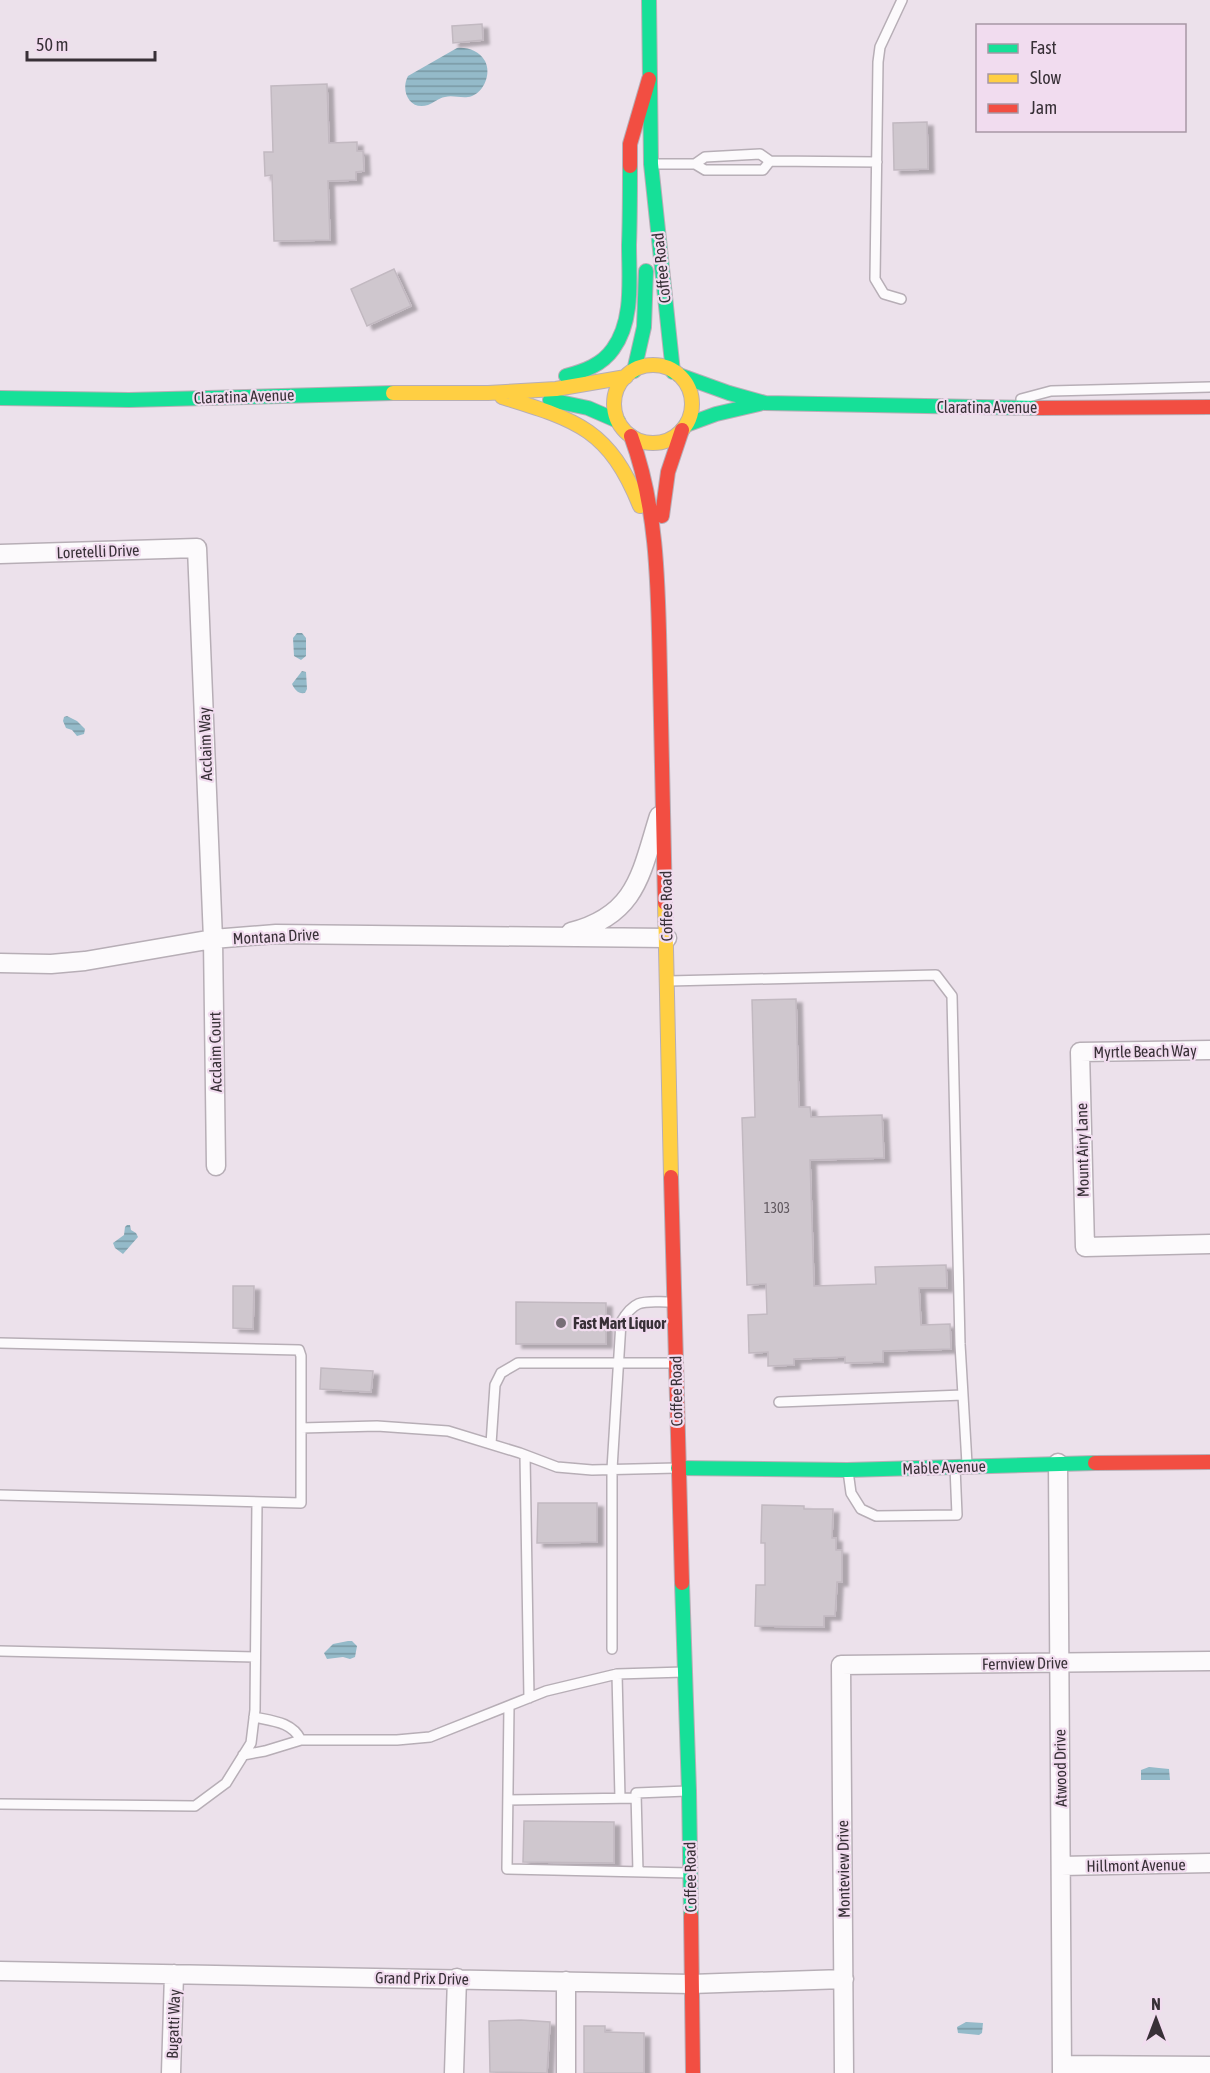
<svg xmlns="http://www.w3.org/2000/svg" width="1210" height="2073" viewBox="0 0 1210 2073" font-family="'Asap Condensed',sans-serif">
<style>
.water{fill:url(#water-rules)}
.building{fill:#cfc7ce;stroke:#c2b9c1;stroke-width:1.5;filter:url(#shadow)}
.lines{fill:none;stroke-linecap:round;stroke-linejoin:round}
.lane-casing{stroke:#b7aeb6;stroke-width:12}
.street-casing{stroke:#b7aeb6;stroke-width:21}
.fast-casing{stroke:#b7aeb6;stroke-width:16}
.slow-casing{stroke:#b7aeb6;stroke-width:16}
.jam-casing{stroke:#b7aeb6;stroke-width:16}
.lane{stroke:#fcfafc;stroke-width:9}
.street{stroke:#fcfafc;stroke-width:18}
.fast{stroke:#16e098;stroke-width:14}
.slow{stroke:#ffcf43;stroke-width:14}
.jam{stroke:#f24e42;stroke-width:14}
.poi-dot{fill:#776e76;stroke:#f1dcef;stroke-width:2}
.labels{text-anchor:middle;stroke-width:4.5;stroke-linejoin:round;paint-order:stroke}
.number-label{font-size:14px;fill:#5e565d}
.street-label{font-size:16px;fill:#383037;stroke:#f1dcef}
.poi-label{font-size:16px;font-weight:bold;fill:#383037;stroke:#f1dcef;text-anchor:start}
</style>
<defs>
<pattern id="water-rules" width="6" height="5" patternUnits="userSpaceOnUse" patternTransform="scale(1.5)"><rect width="6" height="5" fill="#94bac9"/><path d="M0 2.5h6" fill="none" stroke="#7a98a4"/></pattern>
<filter id="shadow"><feDropShadow dx="6" dy="4" stdDeviation="1.5" flood-color="#0004"/></filter>
</defs>
<rect width="100%" height="100%" fill="#ece1eb"/>
<path class="water" d="M457,48c11,-1 22,3 28,13 7,13 -2,34 -17,36 -8,1 -16,-2 -23,0 -7,1 -11,6 -17,8 -18,6 -28,-14 -20,-29z
M297,633h5l4,5v18l-5,4 -7,-4 -1,-18z
M302,671l4,1 1,17 -2,4c-7,1 -10,-3 -13,-9z
M67,716l10,5 8,8 -1,5 -7,2 -5,-6 -6,-2 -3,-7 1,-4z
M127,1225h3l1,5 5,3 2,4 -15,17 -8,-6 -2,-5 11,-8 1,-8z
M348,1641h4l5,5 -2,11 -5,2 -7,-2 -16,2 -3,-6 9,-9z
M1149,1767l20,2 1,11h-29v-10z
M966,2022l17,1 -1,10 -3,2 -21,-2 -1,-6z"/>
<path class="building" d="M482,24l1,16 -30,3 -1,-17z
M327,84l2,59 28,-1v9h6l1,20 -8,1v8l-28,1 2,59 -56,1 -2,-66 -7,1 -1,-24h9l-2,-66z
M927,122l1,47 -34,1 -1,-47z
M394,269l17,37 -44,20 -16,-37z
M796,999l3,108h11l1,10 71,-2 2,43 -74,2 4,126 62,-2 -1,-17 71,-2 1,23h-28l2,37 29,-1 1,25 -68,2v11l-38,1v-6l-51,2v6l-26,1v-14l-19,1 -1,-38 19,-1 -1,-30 -19,1 -5,-167 13,-1 -3,-117z
M233,1286h21l-1,43 -20,-1z
M516,1302l90,1v41h-90z
M321,1368l52,3 -2,21 -51,-3z
M538,1503h59v39l-60,1z
M762,1505l42,1v3h29l-1,29h4v12h6v32h-5l-2,34h-11v11l-69,-1 1,-41h9v-42h-4z
M524,1821l90,1v41l-91,-1z
M521,2020l29,2 -3,51 -57,-1 -1,-51z
M584,2026h21v6l39,1v40h-60z"/>
<g class="lines">
<defs>
<path id="lane" d="M652,164h43l10,6h58l7,-9
M695,164l10,-7 55,-3 10,7 107,1
M901,299l-17,-5 -9,-15 3,-217 2,-15 22,-47
M1021,399l30,-8 159,-4
M668,981l268,-6 16,21 8,348 7,120
M0,1343l299,7 2,6v147l-301,-8
M779,1402l184,-7
M301,1428l76,-2 71,5 72,22 37,14 35,3 85,-2
M491,1444l4,-59 6,-12 17,-10h157
M525,1455l4,243
M848,1471l3,22 10,16 15,7 81,-1 -2,-48
M612,1649v-180l9,-147c15,-25 24,-20 51,-20
M0,1651l255,6
M617,1674l3,124
M509,1706l-2,163 183,4
M254,1717c19,4 38,5 47,23
M243,1755l22,-4 36,-11h96l33,-3 116,-46 71,-17 67,-2
M508,1800l128,-2
M0,1804l195,2 31,-23 25,-40 4,-33 2,-208
M638,1872l-2,-79 51,-2"/>
<path id="street" d="M0,554l197,-6 16,391 3,227
M571,932c66,-17 70,-59 88,-116
M0,963l51,1 34,-3 128,-22 63,-5 391,4
M1210,1050l-130,2 5,195 125,-3
M1058,1463l4,610
M1061,1866l149,-3
M0,1971l691,13 153,-5
M1062,2065l148,1
M171,2073l3,-99
M454,2073l3,-95
M566,2073v-92
M844,2073l-3,-408 369,-4"/>
<path id="fast" d="M649,0l2,164 22,208
M634,371l10,-44 2,-56
M679,375l50,18 36,10 273,5
M566,376c18,-5 36,-11 47,-27 21,-29 16,-70 16,-104 1,-26 1,-52 1,-79
M0,398l129,2 264,-7
M550,400l38,8 30,13
M686,425l30,-11 43,-10
M678,1468l169,2 248,-7
M682,1583l7,208 2,125"/>
<path id="slow" d="M614 404a39 39 0 1 1 78 0a39 39 0 1 1-78 0Z
M393,393h95l68,-4 70,-12
M502,397c75,23 107,32 138,109
M665,903l6,274"/>
<path id="jam" d="M630,166v-22l19,-65
M1038,408l172,-1
M631,436c28,76 27,158 29,239 1,76 3,152 5,228
M662,516l6,-44 14,-42
M671,1177l11,406
M1095,1463l115,-1
M691,1916l2,157"/>
</defs>
<use href="#lane" class="lane-casing"/>
<use href="#street" class="street-casing"/>
<use href="#fast" class="fast-casing"/>
<use href="#slow" class="slow-casing"/>
<use href="#jam" class="jam-casing"/>
<use href="#lane" class="lane"/>
<use href="#street" class="street"/>
<use href="#fast" class="fast"/>
<use href="#slow" class="slow"/>
<use href="#jam" class="jam"/>
</g>
<circle class="poi-dot" cx="561" cy="1323" r="6"/>
<g class="labels">
<g class="number-label">
<text x="777" y="1213">1303</text>
</g>
<g class="street-label">
<text transform="translate(661 268) rotate(-96)" y="6">Coffee Road</text>
<text transform="translate(244 396) rotate(-2)" y="6">Claratina Avenue</text>
<text x="987" y="413">Claratina Avenue</text>
<text transform="translate(98 551) rotate(-2)" y="6">Loretelli Drive</text>
<text transform="translate(205 744) rotate(-92)" y="6">Acclaim Way</text>
<text transform="translate(666 906) rotate(-91)" y="6">Coffee Road</text>
<text transform="translate(276 936) rotate(-3)" y="6">Montana Drive</text>
<text transform="translate(1145 1051) rotate(-1)" y="6">Myrtle Beach Way</text>
<text transform="translate(215 1052) rotate(-91)" y="6">Acclaim Court</text>
<text transform="translate(1082 1150) rotate(-91)" y="6">Mount Airy Lane</text>
<text transform="translate(676 1391) rotate(-91)" y="6">Coffee Road</text>
<text transform="translate(944 1467) rotate(-2)" y="6">Mable Avenue</text>
<text transform="translate(1025 1663) rotate(-1)" y="6">Fernview Drive</text>
<text transform="translate(1060 1768) rotate(-91)" y="6">Atwood Drive</text>
<text transform="translate(1136 1865) rotate(-1)" y="6">Hillmont Avenue</text>
<text transform="translate(843 1869) rotate(-91)" y="6">Monteview Drive</text>
<text transform="translate(690 1877) rotate(-91)" y="6">Coffee Road</text>
<text transform="translate(422 1978) rotate(1)" y="6">Grand Prix Drive</text>
<text transform="translate(173 2024) rotate(-88)" y="6">Bugatti Way</text>
</g>
<g class="poi-label">
<text x="573" y="1329">Fast Mart Liquor</text>
</g>
</g>
<rect x="976" y="24" width="210" height="108" fill="#f1dcef" stroke="#a797a5" stroke-width="1.5"/>
<rect x="988" y="44" width="30" height="9" fill="#16e098" stroke="#a797a5" stroke-width="1.5"/>
<text x="1030" y="54" font-size="18" fill="#383037">Fast</text>
<rect x="988" y="74" width="30" height="9" fill="#ffcf43" stroke="#a797a5" stroke-width="1.5"/>
<text x="1030" y="84" font-size="18" fill="#383037">Slow</text>
<rect x="988" y="104" width="30" height="9" fill="#f24e42" stroke="#a797a5" stroke-width="1.5"/>
<text x="1030" y="114" font-size="18" fill="#383037">Jam</text>
<g transform="translate(1156 2019)" stroke="#f1dcef" stroke-width="4.5" paint-order="stroke">
<path d="M0-4.5L10 22L0 15L-10 22Z" fill="#383037"/>
<text y="-9" font-size="16" font-weight="bold" text-anchor="middle" fill="#383037">N</text>
</g>
<path d="M27 51v9h128v-9" fill="none" stroke="#383037" stroke-width="3"/>
<text x="36" y="51" font-size="18" fill="#383037" stroke="#f1dcef" stroke-width="4.5" paint-order="stroke">50 m</text>
</svg>
